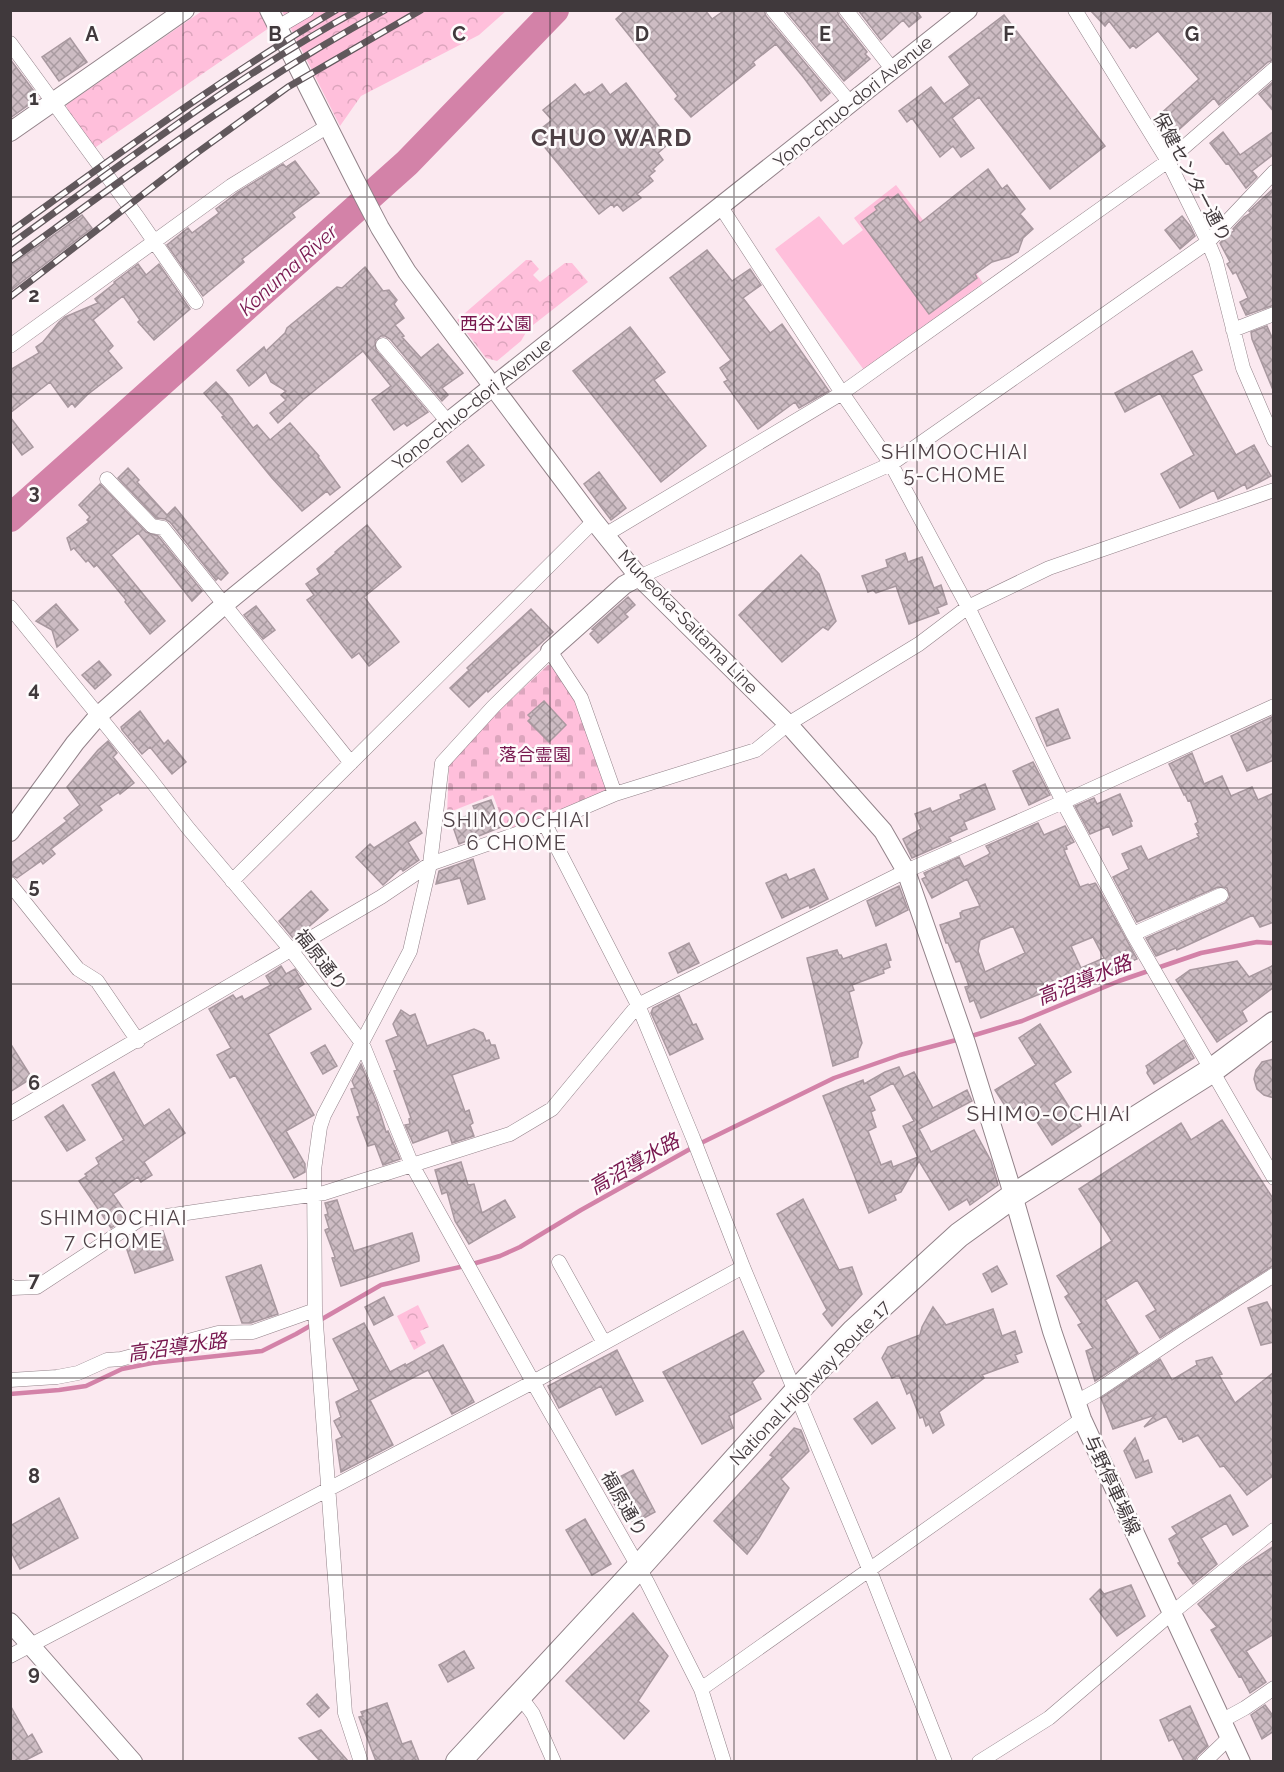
<svg xmlns="http://www.w3.org/2000/svg" width="1284" height="1772" viewBox="0 0 1284 1772" font-family="Raleway,'Noto Sans JP',sans-serif">
<style>
.cemetery{fill:url(#cemetery-stones)}
.park{fill:url(#park-crowns)}
.garden{fill:#ffbfdb}
.lines{fill:none;stroke-linecap:round;stroke-linejoin:round}
.stream{stroke:#d382a8;stroke-width:4.5}
.river{stroke:#d382a8;stroke-width:28}
.building{fill:url(#building-cross-hatch);stroke:#a8989f;stroke-width:1.5;fill-rule:evenodd}
.street-casing{stroke:#928289;stroke-width:15}
.secondary-casing{stroke:#928289;stroke-width:20}
.highway-casing{stroke:#928289;stroke-width:26}
.street{stroke:#fff;stroke-width:14}
.secondary{stroke:#fff;stroke-width:18}
.highway{stroke:#fff;stroke-width:24}
.rail-casing{stroke:#61585c;stroke-width:7}
.rail{stroke:#fefbfc;stroke-width:4.5;stroke-dasharray:14;stroke-linecap:butt}
.grid{fill:none;stroke:#40393c;stroke-width:1.5;stroke-opacity:0.55}
.labels{text-anchor:middle;stroke-width:5;stroke-linejoin:round;paint-order:stroke}
.street-label{font-size:18px;fill:#40393c;stroke:#fefbfc}
.park-label{font-size:18px;fill:#77174e;stroke:#fefbfc}
.water-label{font-size:20px;font-style:italic;fill:#78174f;stroke:#fefbfc}
.neighbourhood-label{font-size:20px;letter-spacing:1.5px;fill:#4e4146;stroke:#fefbfc}
.quarter-label{font-size:21px;letter-spacing:1.5px;fill:#4e4146;stroke:#fefbfc}
.district-label{font-size:24px;font-weight:bold;letter-spacing:1.5px;fill:#4e4146;stroke:#fefbfc}
.grid-label{font-size:20px;text-anchor:middle;font-weight:bold;fill:#40393c;stroke:#fefbfc;stroke-width:5;stroke-linejoin:round;paint-order:stroke}
</style>
<defs>
<pattern id="cemetery-stones" width="16" height="16" patternUnits="userSpaceOnUse" patternTransform="scale(1.5)"><rect width="16" height="16" fill="#ffbfdb"/><path d="M2 7V4a2 2 0 0 1 4 0v3zM10 15v-3a2 2 0 0 1 4 0v3z" fill="#dca5bd"/></pattern>
<pattern id="park-crowns" width="20" height="18" patternUnits="userSpaceOnUse" patternTransform="scale(1.5)"><rect width="20" height="18" fill="#ffbfdb"/><path d="M2 6a3 3 0 1 1 6 0M12 15a3 3 0 1 1 6 0" fill="none" stroke="#dca5bd"/></pattern>
<pattern id="building-cross-hatch" width="8" height="8" patternUnits="userSpaceOnUse" patternTransform="scale(1.5)"><rect width="8" height="8" fill="#cdbcc3"/><path d="M0 0l8 8M0 8l8-8" fill="none" stroke="#a89aa0"/></pattern>
</defs>
<rect width="100%" height="100%" fill="#fbe9f0"/>
<path class="cemetery" d="M548,665h5l24,35 31,91 -62,26 -40,13 -13,-35 -46,18 2,-47 36,-42z"/>
<path class="park" d="M202,11h58l9,17 -176,121 -22,-31 -5,-13z
M282,11h224l-27,24 -118,61 -21,30z
M526,260h5l8,9 -6,6 7,7 25,-19h7l16,19 -60,47 -7,12 -24,20 -11,-3 -29,-38z
M418,1305l11,22 -9,4 6,12 -12,7 -17,-34z"/>
<path class="garden" d="M896,185l41,53 10,-5 36,50 -119,87 -89,-121 44,-33 24,29 20,-15 -9,-12z"/>
<g class="lines">
<path class="stream" d="M968,1037l54,-16 97,-40 82,-28 56,-11 17,1
M10,1394l49,-4 27,-4 36,-17 30,-6 110,-12 34,-17 85,-49 88,-20 31,-9 20,-9 61,-37 118,-66 135,-66 66,-23 60,-16"/>
<path class="river" d="M10,518l397,-355 148,-153"/>
</g>
<path class="building" d="M626,10h79l7,9 13,-9h39l2,6 64,77 -9,8 -17,-23 -28,-34 -23,18 2,3 -64,52 -16,-18 3,-3 -62,-77z
M785,10h52l2,6 28,36 -2,2 5,5 -26,22z
M858,10h58l5,7 -12,10 -6,-7 -22,20z
M1090,10h184v50l-6,2 -49,43 -5,-7 -41,37 -16,-18 42,-38 -41,-48 -22,17 -3,-3 -3,3 -21,-27 -4,5z
M1004,15l101,131 -55,43 -71,-92 -27,21 22,30 -13,9 -8,-11 -13,11 -28,-39 -5,4 -8,-11 32,-24 13,17 26,-19 -21,-28z
M70,38l17,24 -28,19 -17,-24z
M10,59l26,35 -2,7 -24,17z
M1274,81v31l-15,-18z
M626,83l42,55 -5,4 3,4 -8,7 5,7 -10,9 2,2 -6,5 4,5 -16,13 4,4 -18,13 -6,-7 -3,3 -2,-3 -13,10 -65,-80 18,-14 -9,-10 32,-26 9,11 5,-3 1,1 12,-9 8,11z
M1274,131v23l-22,17 5,6 -11,11 -18,-25 -2,1 -16,-21 13,-11 17,23z
M295,161l24,32 -27,20 3,4 -53,42 2,3 -41,34 -36,-51 21,-17 4,5 27,-20 -3,-4 22,-17 45,-28 3,3z
M988,169l14,20 5,-4 18,24 -5,5 13,15 -10,9 -5,14 -9,5 -17,5 -17,12 2,4 -48,36 -68,-92 16,-12 -2,-3 13,-10 2,3 8,-6 22,29z
M1274,188v117l-28,10 -6,-13 8,-4 -12,-26 -3,2 -6,-10 3,-2 -10,-19 8,-9 6,-3 -1,-2 11,-12 7,-4 -2,-2z
M82,215l10,13 -82,63v-25z
M1182,216l8,10 5,10 -15,13 -15,-19z
M707,250l25,31 18,-12 11,16 -18,13 27,35 12,-9 47,67 -30,17 -4,-6 -37,27 -34,-47 4,-2 -8,-12 11,-8 -61,-82z
M138,264l8,11 13,-11 31,45 -36,31 -16,-18 2,-2 -17,-24 -30,24 20,26 -5,5 14,17 -35,27 -12,12 -3,-4 -4,4 -18,-25 -40,31v-43l29,-17 -3,-6 7,-5 16,-20 6,-5 33,-14 -3,-4 20,-16 -1,-1z
M365,267l18,24 6,-1 8,10 -3,4 10,14 -9,7 9,11 -2,1 19,21 17,-14 25,29 -21,15 6,7 -6,6 -52,-62 -5,-3h-4l-6,5 1,9 52,62 -21,14 -3,-3 -10,7 -22,-30 19,-14 -28,-35 -59,48 -26,24 -8,-10 16,-13 -5,-5 5,-4 -15,-9 -5,-10 -17,14 -12,-16 27,-23 2,4 19,-18 2,-5 50,-41 5,1z
M1267,326l7,16 -1,48 -21,-51 -1,-7z
M630,327l35,45 -11,8 52,66 -45,36 -88,-111z
M1192,351l10,19 -10,5 44,80 18,-10 17,31 -24,13 -2,-5 -27,15 -4,-9 -34,18 -19,-34 33,-19 -34,-62 -35,19 -10,-19z
M216,382l16,17 2,4 19,25 4,-3 13,15 20,-17 29,33 -1,1 22,30 -10,8 -3,-4 -25,20 -30,-33 -50,-61 2,-1 -20,-23z
M10,417l23,30 -11,8 -12,-16z
M468,445l16,20 -22,17 -15,-20z
M128,468l11,12 -2,2 30,33 8,-8 53,66 -7,7 -3,-2 -2,2 -46,-58 -5,-3 -9,-1 -38,-40z
M599,472l27,36 -15,12 -27,-36z
M100,484l46,48 12,4 44,55 -10,10 -53,-67h-2l-26,21 54,66 -15,13 -25,-32 1,-2 -24,-29 -5,-6 -3,2 -6,-7 -2,2 -12,-14 -3,2 -4,-12 22,-16 -2,-2 3,-3 -11,-12z
M367,525l34,42 -37,30 35,45 -30,24 -10,-13 -7,5 -45,-58 7,-5 -8,-11 14,-10 -3,-5 19,-16 -1,-1z
M905,553l3,9 14,-5 12,31 7,-3 6,19 -10,4 2,5 -30,11 -13,-38 -20,7 -3,-3 -5,2 -6,-16 26,-9 -2,-7z
M801,555l18,19 17,47 -8,9 -5,-3 -41,35 -43,-47z
M628,597l7,8 -10,9 3,3 -30,26 -8,-9 4,-4 -2,-1z
M56,604l22,26 -21,17 -5,-17 -16,-9z
M256,606l19,24 -12,9 -19,-24z
M531,609l22,23 -65,60 -1,-2 -18,17 -19,-19 19,-18 -2,-2z
M99,661l12,14 -16,14 -13,-14z
M544,701l22,24 -17,17 -21,-21 3,-3 -3,-3z
M1058,709l12,29 -23,8 -11,-28z
M140,711l24,33 4,-4 18,22 -14,12 -22,-27 -8,7 -20,-24 -1,-3z
M1274,716v44l-27,11 -16,-35z
M108,741l9,12 -4,4 21,26 -14,11 -1,-2 -20,14 3,4 -51,39 4,5 -12,10 -2,-3 -24,17 -7,-3v-11l57,-43 -3,-3 16,-13 -13,-18 31,-37z
M1192,753l12,31 18,-8 9,20 21,-9 6,13 16,-7v129l-14,5 -7,-12 -76,35 -1,-2 -20,8 -10,-18 79,-35 5,-6 -3,-9 -9,-1 -81,35 -24,-45 16,-8 -7,-15 19,-8 7,14 51,-23 -2,-3 2,-1 -4,-9 3,-2 -8,-22 -2,1 -3,-7 -1,1 -15,-31z
M1033,762l17,33 -21,10 -16,-34z
M985,784l10,25 -31,13 3,7 -18,8 2,4 -39,17 -9,-19 18,-10 -6,-15 15,-6 2,4 29,-13 -1,-4z
M1120,794l12,27h-2l2,5 -19,9 -4,-9 -19,8 -15,-28 19,-8 3,6z
M491,800l10,27 -42,17 -7,-20 7,-3 -1,-2 18,-6 -3,-7z
M415,822l7,11 -14,9 11,18 -16,11 -2,-3 -18,17 -27,-28 14,-13 4,4z
M1038,823l6,12 21,-9 9,16 -8,4 1,3 -3,1 16,37 8,-3 1,1 6,-2 1,1 41,75 -52,23 -2,-4 -20,8 -1,-1 -81,33 -7,-18 -4,2 -5,-15 4,-1 -9,-25 -4,1 -8,-19h-2l-6,-18 21,-7 -1,-5 2,-1v-1l18,-5 -13,-27 -35,19 -10,-19 4,-2 -2,-4 35,-16 5,10 24,-12 2,-2 -4,-7zM1013,926l12,27 -40,19 -7,-21 2,-11zM1093,937l11,21 -23,10 -10,-22z
M473,859l12,40 -17,5 -8,-26 -24,6 3,-13z
M814,869l14,30 -18,9 -1,-3 -27,13 -16,-35 20,-9 3,6z
M899,886l9,24 -32,16 -9,-25z
M311,891l17,19 -24,21 -11,7 -14,-17z
M689,943l10,20 -21,10 -9,-20z
M886,944l5,16 -3,1 2,6 -7,3 1,3 -32,12 2,5 -5,2 13,51 -4,9v5l-25,9 -26,-108 30,-8 2,5h2l2,4z
M1237,961l12,16 25,-12v22l-32,24 5,10 -30,21 -41,-62 14,-10z
M281,966l5,8 9,-5 9,15 -6,4 13,21 -43,25 46,81 -28,16 19,33v8l-11,6 -59,-103 -5,3 -13,-23 14,-7 -22,-39 24,-14 3,4 6,-3 2,4 27,-15 -5,-9z
M679,995l14,30 3,-1 7,15 -33,16 -19,-42 2,-5z
M401,1010l9,6 5,-2 12,32 47,-17 9,4 3,8 3,-1 2,5h4l4,13 -47,17 13,37 4,-2 4,13 -3,2 4,11 -22,7 -4,-13 -35,13 -8,-18 5,-1 -1,-5 2,-1 -17,-47 3,-1 -11,-29 12,-5 -5,-12z
M1040,1024l31,48 -17,11 27,43 -29,19 -28,-43 -15,10 -14,-22 41,-25 -17,-27z
M1184,1040l10,18 -40,26 -7,-11 1,-3 -2,-4z
M10,1043l22,35 -22,14z
M325,1045l12,21 -14,8 -12,-21z
M1274,1059v39l-10,-3 -7,-6 -3,-10 2,-9 6,-8z
M361,1064l16,39 9,29 2,-1 12,28 -17,6 -8,-21 -7,2 -11,-29 3,-1 -9,-27 4,-1 -3,-7z
M899,1067l5,10 10,-5 19,36 34,-18 5,11 -53,28 12,23 43,-22 17,31 7,24 -28,20 -3,-6 -18,11 -30,-49 -18,31 -7,3 2,5 -27,13 -46,-117 40,-16 1,4 21,-12zM893,1083l21,38 -11,5 15,31 -25,10 -2,-6 -10,4 -13,-34 8,-4 -5,-15 4,-2 -6,-14z
M114,1072l30,54 25,-17 16,24 -41,29 8,13 -11,7 -3,-5 -25,17 15,22 -17,12 -32,-47 8,-5 -2,-2 14,-10 -3,-6 28,-18 -32,-55z
M63,1105l22,35 -18,11 -22,-34z
M1222,1120l52,80v65l-114,73 -14,-22 10,-6 -19,-30 -32,20 33,53 -43,28 -9,-30 7,-3 -15,-23 4,-2 -17,-26 4,-3 -12,-18 55,-35 -33,-52 102,-66 10,17z
M461,1162l7,23 6,-1 8,29 23,-13 10,17 -46,27 -14,-23 -8,-29 -5,2 -7,-24z
M803,1199l36,71 13,-3 10,27 -30,32 -9,-12 4,-4 -50,-96z
M337,1200l17,51 58,-18 7,23v5l-78,25 -9,-28 3,-1 -10,-27 4,-2 -4,-13 3,-1 -3,-11z
M163,1231l10,29 -38,13 -10,-29z
M261,1265l17,49 -27,9h-9l-16,-46z
M997,1266l10,18 -15,8 -9,-18z
M384,1297l9,18 -19,10 -9,-18z
M1267,1302l7,13v27l-13,3 -13,-37z
M933,1307l13,18 47,-16 9,27 13,-5 7,21 -7,3 3,7 -36,13 2,3 -45,34 5,13 -11,8 -4,-9 -3,2 -3,-9 -3,1 -10,-26 -3,2 -8,-19 -7,3 -10,-20 6,-11 32,-12 2,-8z
M364,1323l26,49 15,-8v2l38,-21 31,57 -22,12 -24,-44 -41,21 -17,9 23,45 -52,27 -5,-32 6,-3 -8,-16 7,-4 -5,-15 23,-12 -26,-51z
M743,1331l21,40 -12,11 9,17 -32,17 4,12 -31,16 -39,-72z
M617,1350l26,51 -27,14 -15,-29 -42,22 -11,-22z
M1212,1357l10,17 -3,1 16,28 39,-31v103l-27,20 -23,-29 -4,1 -22,-32 -15,7 -1,-4 -3,1 -13,-23 -22,11 11,-12 -42,14 -12,-31 59,-39 12,21 25,-15 -1,-4z
M877,1402l18,26 -23,16 -18,-25z
M794,1428l7,2 8,21 -28,28 8,9 -30,50 -12,16 -33,-33 59,-64 -3,-2z
M1135,1438l9,24 4,-2 4,12 -16,6 -12,-27z
M633,1470l22,42 -22,12 -8,-20 -9,3 -12,-22z
M1230,1495l18,31 -15,9 -7,-12 -25,15 16,26 -24,20 -15,-21 2,-1 -11,-23 8,-5 -5,-7z
M59,1498l19,40 -58,31 -10,-19v-24z
M585,1519l26,45 -19,11 -26,-45z
M1274,1546v88l-28,17 20,31 -16,11 -9,-17 -2,1 -28,-47 6,-3 -19,-23 47,-39z
M1131,1585l14,31 -28,20 -27,-37 10,-10 4,5z
M633,1613l35,43 -30,45 11,10 -25,28 -58,-58z
M464,1651l10,17 -26,14 -9,-17z
M317,1694l12,14 -10,9 -12,-13z
M387,1703l15,41 9,-3 8,20h-43l-17,-44 4,-1 -2,-4z
M10,1705l18,32 4,-3 10,18 -18,9h-14z
M1265,1705l9,12v14l-12,8 -11,-24z
M1190,1706l18,40 -11,10 -2,5h-11l-11,-22 -4,2 -9,-21z
M321,1730l27,31h-28l-21,-23z"/>
<g class="lines">
<defs>
<path id="street" d="M773,10l78,94
M846,10l47,60
M1075,10l93,151 40,81 8,19 27,107 31,72
M278,27l29,-17
M10,43l128,175 58,84
M721,207l121,186 49,71 77,143 95,195 70,132 141,244
M1233,330l41,-16
M383,345l65,77
M10,346l221,-160 97,-60
M107,479l45,47 11,2 188,235
M605,535l237,-142 326,-232 106,-92
M639,577l252,-113 317,-222 66,-70
M10,607l140,172 38,49 103,122 71,93 50,122 121,217 114,200 54,107 23,73
M545,824l93,181 55,133 50,129 127,304 75,191
M232,881l362,-360
M10,884l68,85 19,12 41,60
M1133,934l88,-39
M10,1114l371,-217 49,-33 115,-40 70,-30 141,-44 32,-26 131,-80 49,-37 81,-39 225,-78
M559,1262l45,81
M10,1286l2,2 25,-1 102,-67 185,-27 186,-59 42,-25 86,-104 268,-134 157,-69 211,-96
M10,1380l47,-3 21,-4 29,-13 14,-1 97,-26 35,-1 62,-22
M1076,1402l22,-12 84,-56 92,-59
M10,1656l523,-274 210,-115
M701,1689l381,-270
M519,1695l14,19 21,48
M1223,1720l22,-12 29,-20
M361,1762l-16,-49 -30,-403 -1,-140 6,-43 4,-12 86,-164 20,-87 12,-101 51,-56 57,-56 31,47 34,96
M979,1762l70,-44 124,-106 101,-82
M1204,1762l26,-25"/>
<path id="secondary" d="M269,10l85,168 26,50 27,44 187,249 45,56 149,147 95,107 23,40 60,172 43,138 43,150 30,88 159,343
M10,132l175,-122
M550,651l74,-66 15,-8
M10,832l65,-89 24,-28 126,-111 223,-182 520,-412
M10,1622l123,140"/>
<path id="highway" d="M458,1762l181,-195 157,-175 58,-61 105,-96 54,-39 198,-125 63,-47"/>
</defs>
<use href="#street" class="street-casing"/>
<use href="#secondary" class="secondary-casing"/>
<use href="#highway" class="highway-casing"/>
<use href="#street" class="street"/>
<use href="#secondary" class="secondary"/>
<use href="#highway" class="highway"/>
<defs>
<path id="rail" d="M10,232c107,-77 213,-155 326,-222
M10,245c113,-82 225,-168 348,-235
M10,261c123,-89 241,-178 375,-251
M10,297l184,-142 94,-68 133,-77"/>
</defs>
<use href="#rail" class="rail-casing"/>
<use href="#rail" class="rail"/>
</g>
<path class="grid" d="M183,10v1752M367,10v1752M550,10v1752M734,10v1752M917,10v1752M1101,10v1752M10,197h1264M10,394h1264M10,591h1264M10,788h1264M10,984h1264M10,1181h1264M10,1378h1264M10,1575h1264"/>
<g class="labels">
<g class="street-label">
<text transform="translate(853 102) rotate(-39)" y="6">Yono-chuo-dori Avenue</text>
<text transform="translate(1192 177) rotate(62)" y="6">保健センター通り</text>
<text transform="translate(472 404) rotate(-39)" y="6">Yono-chuo-dori Avenue</text>
<text transform="translate(688 622) rotate(46)" y="6">Muneoka-Saitama Line</text>
<text transform="translate(321 960) rotate(52)" y="6">福原通り</text>
<text transform="translate(810 1383) rotate(-46)" y="6">National Highway Route 17</text>
<text transform="translate(1112 1485) rotate(65)" y="6">与野停車場線</text>
<text transform="translate(624 1504) rotate(60)" y="6">福原通り</text>
</g>
<g class="park-label">
<text x="496" y="330">西谷公園</text>
<text x="535" y="761">落合霊園</text>
</g>
<g class="water-label">
<text transform="translate(288 270) rotate(-42)" y="7">Konuma River</text>
<text transform="translate(1084 980) rotate(-22)" y="7">高沼導水路</text>
<text transform="translate(634 1164) rotate(-30)" y="7">高沼導水路</text>
<text transform="translate(177 1347) rotate(-8)" y="7">高沼導水路</text>
</g>
<g class="neighbourhood-label">
<text x="955" y="459">SHIMOOCHIAI<tspan x="955" dy="23">5-CHOME</tspan></text>
<text x="517" y="827">SHIMOOCHIAI<tspan x="517" dy="23">6 CHOME</tspan></text>
<text x="114" y="1225">SHIMOOCHIAI<tspan x="114" dy="23">7 CHOME</tspan></text>
</g>
<g class="quarter-label">
<text x="1049" y="1121">SHIMO-OCHIAI</text>
</g>
<g class="district-label">
<text x="612" y="146">CHUO WARD</text>
</g>
</g>
<g class="grid-label">
<text x="92" y="41">A</text>
<text x="275" y="41">B</text>
<text x="459" y="41">C</text>
<text x="642" y="41">D</text>
<text x="825" y="41">E</text>
<text x="1009" y="41">F</text>
<text x="1192" y="41">G</text>
<text x="34" y="105">1</text>
<text x="34" y="302">2</text>
<text x="34" y="499">3</text>
<text x="34" y="696">4</text>
<text x="34" y="893">5</text>
<text x="34" y="1090">6</text>
<text x="34" y="1287">7</text>
<text x="34" y="1483">8</text>
<text x="34" y="1680">9</text>
</g>
<rect width="1284" height="1772" fill="none" stroke="#40393c" stroke-width="24"/>
</svg>
